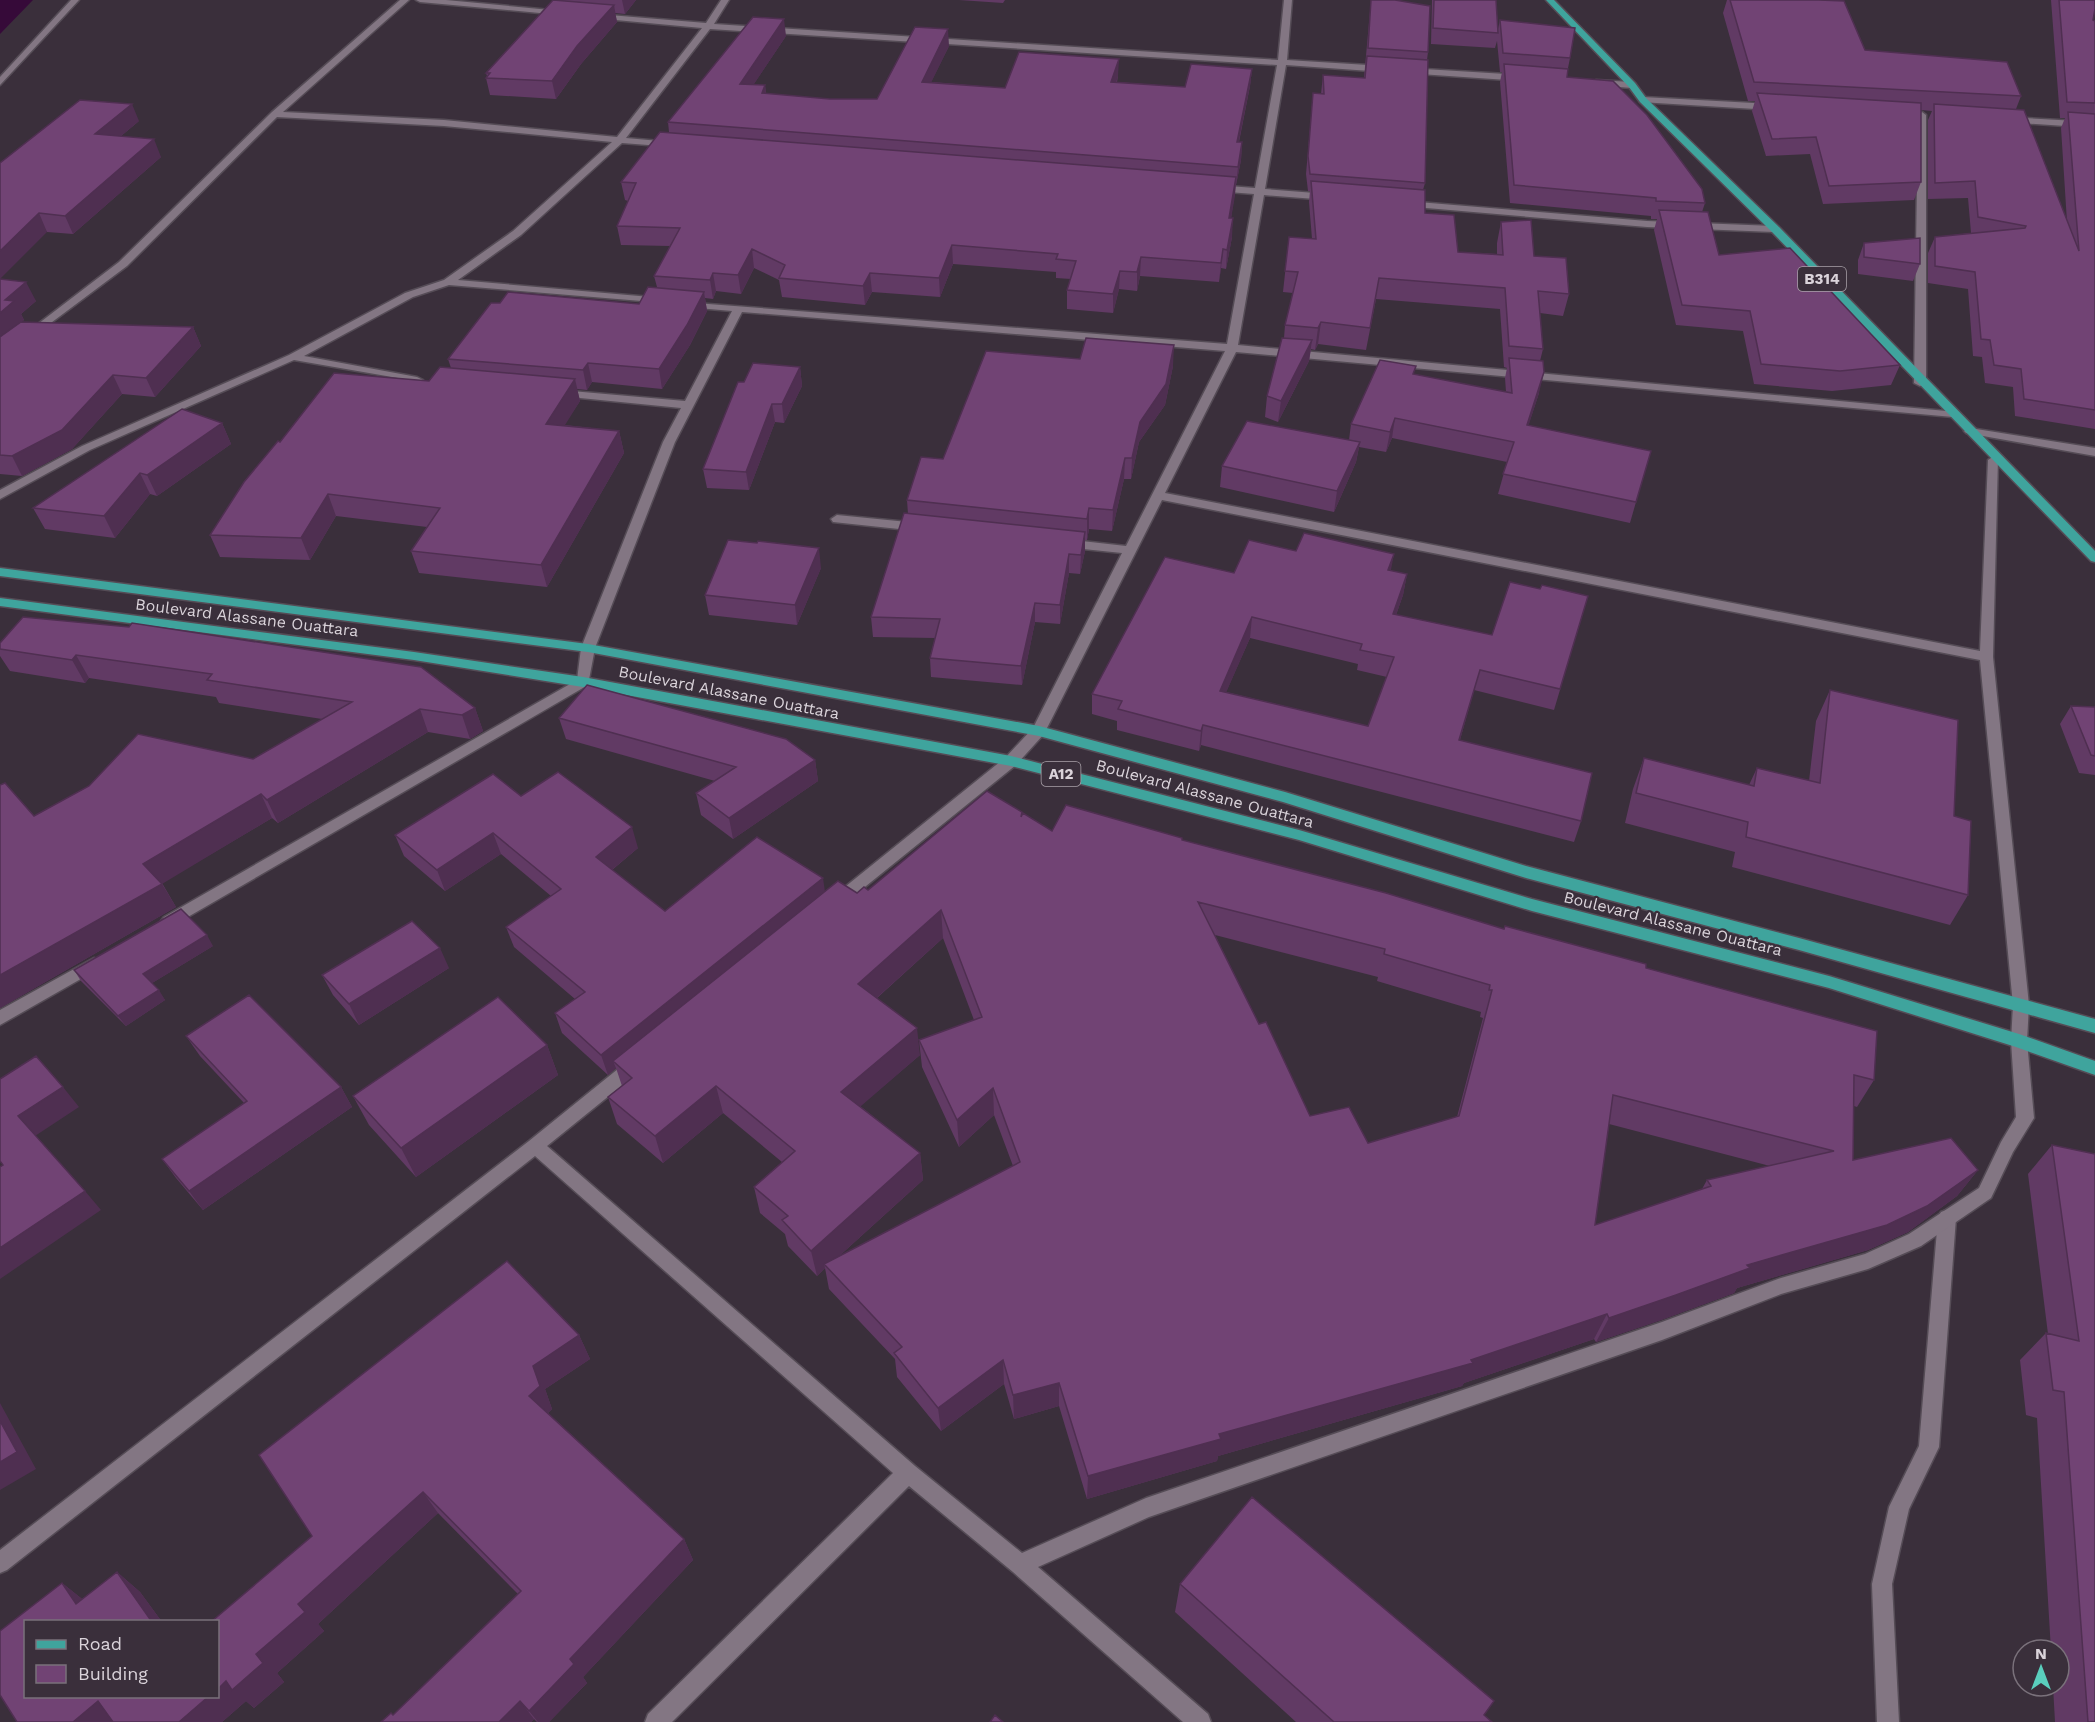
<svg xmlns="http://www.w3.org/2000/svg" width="2095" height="1722" viewBox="0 0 2095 1722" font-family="'Work Sans',sans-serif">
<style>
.water{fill:#360a39}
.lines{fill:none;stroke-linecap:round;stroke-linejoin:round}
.lane-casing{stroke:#554c56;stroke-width:3}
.street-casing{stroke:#554c56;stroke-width:3}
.primary-casing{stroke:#554c56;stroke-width:3}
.lane{fill:#837683;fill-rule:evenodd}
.street{fill:#837683;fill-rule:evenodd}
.primary{fill:#3fa49d;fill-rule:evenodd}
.wall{fill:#613a64;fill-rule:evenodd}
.shaded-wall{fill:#4f2f51}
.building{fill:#714374;stroke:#4f2f51;stroke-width:1.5;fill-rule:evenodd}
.labels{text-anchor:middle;stroke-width:4.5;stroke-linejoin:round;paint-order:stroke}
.shield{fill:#3a2f3b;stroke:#aaa2aa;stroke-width:1.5}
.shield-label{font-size:15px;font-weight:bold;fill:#dad3da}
.street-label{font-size:16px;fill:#dad3da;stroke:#3a2f3b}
</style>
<rect width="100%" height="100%" fill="#3a2f3b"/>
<path class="water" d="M0,0h33l-33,34z"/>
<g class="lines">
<defs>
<path id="lane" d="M1947,1210l6,2 3,6 -17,229 -30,62 -17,75 7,138h-22l-5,-138 17,-77 30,-61 19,-228 3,-6z"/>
<path id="street" d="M71,0h8l-79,85v-8z
M400,0h9l-126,112 161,8 173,17 85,-109 -108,-10v-4h3l109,9 15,-23h8l-15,24 564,36 6,-60h8l-5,60 97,6 4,3 -4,3 -98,-7 -21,124 63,5 5,3 -5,3 -64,-5 -26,150 719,67v4l-4,1 -717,-65 -71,141 815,158 8,-191 6,-4 4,2 -5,199 36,348 -2,36 7,77 -21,34 -22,46 -70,48 -53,23 -87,25 -119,46 -513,177 -111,50 170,147 3,8h-28l-170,-150 -104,-86 -237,236h-27l3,-8 245,-241 -358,-317 -528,414 -7,3v-23l529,-409 100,-81 6,-2 6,2 2,5 -2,5 -94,76 368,320 107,87 124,-55 516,-176 119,-44 84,-24 44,-20 70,-46 22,-46 15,-25 -5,-76 2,-36 -33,-345 -818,-160 -118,234 -28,31 -176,142h-10l-3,-4 3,-4 176,-142 27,-29 89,-175 -58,-6 -6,-4 6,-4 62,7 99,-195 -483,-39 -67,130 -80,206 -7,37 -414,240h-10l-3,-4 3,-4 413,-237 4,-32 82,-206 18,-34 -121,-12 -6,-3 6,-3 125,11 47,-90 -46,-4 -5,-3 1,-2 545,42 27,-150 -39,-3 -5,-3 5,-3 40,3 22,-123 -567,-36 -84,109 45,4 3,1v4l-52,-4 -101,92 -63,45 204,18 5,3 -1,2 -217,-18 -36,12 -109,59 113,21 6,3 -2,2 -127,-22 -204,90 -90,49v-9l82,-44 207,-91 116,-62 39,-13 69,-49 99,-89 -168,-16 -167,-9 -150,149 -127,95v-8l119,-91 153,-150z
M416,0h30l115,11 4,2 -4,2 -141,-13z
M1408,68l114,7 4,3 -4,3 -117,-8 -1,-2z
M1596,80l36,2 4,3 -4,3 -39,-3 -1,-2z
M1643,97l129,7 4,3 -4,3 -132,-8v-4z
M1922,112l4,3v268l-6,3 -6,-3 4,-268z
M2008,117l87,5v6l-90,-6 -2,-2z
M1406,201l241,20 127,5 5,3 -5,3 -127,-5 -244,-21v-4z
M1970,428l125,20v8l-129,-23 -2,-2z
M837,515l81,8 6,4 -6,4 -85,-9 -2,-3z
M94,958l6,2 2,4 -2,4 -100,57v-15z"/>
<path id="primary" d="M1546,0h8l81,83 11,15 134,130 315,323v11l-4,-1 -319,-329 -132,-130 -11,-15z
M0,568l588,76 451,82 246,66 241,74 273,72 296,81v14l-296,-83 -273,-72 -243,-76 -244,-66 -451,-84 -588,-76z
M0,598l414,54 169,25 428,79 288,74 233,69 297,77 190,58 76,27v14l-79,-28 -187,-59 -297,-77 -233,-71 -288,-74 -428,-79 -169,-27 -414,-54z"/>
</defs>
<use href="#lane" class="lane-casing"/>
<use href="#street" class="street-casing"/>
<use href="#primary" class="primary-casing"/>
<use href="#lane" class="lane"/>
<use href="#street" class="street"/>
<use href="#primary" class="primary"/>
</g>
<path class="wall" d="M563,0h73l-11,14 -10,-1 2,9 -36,42 -25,35 -66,-4 -4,-17 1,-2 -1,-3z
M959,0h46l-2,3z
M1371,0l57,52 -1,8 -2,123 -2,7 2,23 33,39 39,2v-11l4,-21 33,34 35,38 -6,22 -23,-3 3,36 -3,12 -1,32 -11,33 108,76 -6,21 -132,-29 9,-32 -115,-24 -6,14 -27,-5 -3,15 -22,50 -114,-25 2,-21 127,-26 2,-16 64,-49 91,17 -1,-14 2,-10 -3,-1 -4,-58 -124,-10 -10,51 -48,-6 -3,6 -4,-1 -2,12 -31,61 -13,-5 2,-21 17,-58 1,-13 8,-32 -10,-1 6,-55 23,2 -3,-37 1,-11h-2l-2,-17 7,-81 8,1 2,-19 41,3z
M1432,0h64l2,29 2,-9 70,38 -2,10 -1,9 138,126 -3,9 17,43 181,110 -9,20 -59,6 -78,-7 -11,-53 -67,-6 -22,-95 3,-11h-6v-3l-141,-13 -10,-121 2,-10h-2l-3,-31 -2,7 -64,-4z
M1727,0h92l46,50 156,46 -5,13 51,113 -6,-94 4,-10h-5l-9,-118h44l-2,20 2,1v408l-80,-13 -2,-29 -28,-4 -3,-26 -9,-1 -5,-67 -40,-6v-30l7,-16 36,-4 -3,-35 -40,1v-79l4,-9 -11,-1v72l-7,18 -91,4 -13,-50 -44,2 -14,-45 3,-10h-7l-25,-88z
M786,36l-33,49h12l1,9 64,5h47l72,-53 -18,36 74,6 113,-12 -1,6 68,5 67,-18 -2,17 -11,56h3l-1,18 -5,25 -5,33 1,19 -6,32 -5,-1 -2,14 -79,-6 -3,15 -18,-2 -6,24 -46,-4v-19l4,-11 -15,-1v-6l-103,-8 -13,33 -68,-5 -7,13 -83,-8 -3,-17 -25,-12 -13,26 -25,-3 -3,8 -8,-1 2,13 -17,34 -28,44 -70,-7 -5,8 -10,-1 3,12 -16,24 55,6 5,22 -77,134 -128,-14 -8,-22 16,-24 -91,-11 -26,44 -90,-3 -10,-22 70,-93 149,-61 22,-13 -3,-9 52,-56 139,1 18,-17 -3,-11 16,-30 -49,-1 -4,-19 11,-25 -3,-1 -4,-18 48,-50 -1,-10z
M139,121l-18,15 40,21 -88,77 -26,-2 -47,-69z
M1864,243l56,21 -7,17 -55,-7v-14z
M0,279l36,22 -15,13 3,6 -3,2 172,5 8,19 -46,51 -33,-3 -50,55 -50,27 -22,-2z
M1080,359l93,7 -8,39 -26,37 -8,37h-7l-12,52 -23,-2 -2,11h-2v11l-5,23 -11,-1 -9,51 -25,-2 -13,63 -91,-8 -1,-19 5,-20 -62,-1 -2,-20 37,-103 -1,-14 36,-41z
M800,367l2,19 -18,37 -9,-1 -26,68 -42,-2 -4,-19 41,-87z
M222,423l9,21 -74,52 -7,-2 -35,44 -70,-9 -12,-21z
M1296,551l111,23 -4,21 -7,20 96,20 48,-46 48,7 -34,114 -80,-20 -14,50 121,81 -7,21 -373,-97 -2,6 -82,-21v-9l-25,-7v-20l142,-121zM1250,638l108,26 -1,6 30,7 -19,49 -142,-34z
M821,568l-24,57 -88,-10 -4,-20z
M0,643l475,65 8,23 -13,8 -42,-7 -150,91 -6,-5 -110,65 14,24 -176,101v-223l34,31 219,-57 69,-40 -103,-16 -3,-6 -127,-19 -4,5 -75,-12 -10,-15z
M1830,690l124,126 14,79 -18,30 -218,-58 3,-15 -110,-29 8,-34 11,-31 105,27 8,-17 52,13 7,-60z
M2071,706l24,1v68l-16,-2 -19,-49z
M559,718l256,42 3,21 -85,58 -32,-24 -5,-22 19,-12 -149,-42z
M521,796l117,52 -26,22 53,41 160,-19 32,1 11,-3 154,-74 30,15 130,9 464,128 228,112 -17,27 -3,-1 -1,54 125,10 -21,26 -49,36 -40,18 -131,38 -3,5 -73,27 -65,22 -2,-3 -130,44 -2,3 -244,70 -1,5 -130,38 -28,-93 -45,13 -10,-35 -63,47 -44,-54 -2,-18 -66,-70 -4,-21 -8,8 -29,-30 -3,-12 -25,-21 -6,-26 28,-25 -59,-49 -60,50 -46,-39 -9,-27 14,-11 -6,-18 -8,7 -46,-42 -7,-20 20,-14 -61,-52 -8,-20 45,-31 -50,-42 -56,37 -41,-35 -9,-21zM1215,935l163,42 -1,4 104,31 -1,5 3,1 -26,99 -89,26 -58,-27 -51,-92zM943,938l31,82 -55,20 3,27 37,80 35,-32 19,51 -176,92 86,-78 -3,-27 -60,-47 60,-51 -43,-57zM1609,1124l161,42 -63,14 -5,9 -107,36z
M213,946l-61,37 13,17 -39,26 -45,-45 -7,-11z
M449,968l-90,57 -26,-30 -11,-20z
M186,1036l155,51 11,20 -149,103 -27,-32 -14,-19 82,-56 -44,-47z
M547,1045l11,30 -142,102 -47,-52 -16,-29z
M2052,1145l43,9v568h-40l-2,-36h6v-36h-8l-14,-232 -11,-3 -6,-55 26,-27 2,1 -20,-160z
M507,1261l72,74 11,24 -45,30 7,20 -4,4 136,126 9,21 -110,117 4,6 -38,39h-12l-3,-3 -3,3h-150l10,-9 2,2 125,-121 -80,-81 -120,111 6,7 -47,42 7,9 -30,26 -8,-7 -24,21h-205l-17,-27v-64l62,-48 20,16 35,-27 23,20 22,30h-136v74h192v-74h-7l101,-86 -53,-81z
M1180,1584l304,131 8,7h-196l-121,-110z"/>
<path class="shaded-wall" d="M622,0h14l-11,14z
M614,5l3,17 -36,42 -25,35 -4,-18 25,-35z
M784,19l2,17 -44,66 -2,-18z
M948,29l1,17 -26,53 -1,-17z
M1119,59l-1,17 -7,24v-18z
M1252,69l-2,17 -15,74 2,-18z
M765,85l2,18 -5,-10z
M132,104l7,17 -37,31 -7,-18z
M154,139l7,18 -88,77 -8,-18z
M1242,142l-1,18 -5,25 2,-18z
M1236,177l-1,19 -7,40 1,-18z
M39,213l8,19 -47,47v-28z
M1233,218l-1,19 -6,32 1,-19z
M952,245l1,19 -13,33 -1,-19z
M752,249l2,19 -13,26 -3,-19z
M1223,249l-2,19 -2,14 2,-19z
M1141,257l-1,19 -3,15v-19z
M1120,271l-1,18 -6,24v-19z
M713,273l3,18 -3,8 -3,-19z
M870,273l2,19 -7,13 -2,-19z
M26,282l10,19 -15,13 3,6 -15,13 -9,17v-37l5,-13z
M704,292l3,19 -17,34 -28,44 -3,-20z
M1321,322l-3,22 -3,6 3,-22z
M193,327l8,19 -46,51 -9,-19z
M1312,340l-3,21 -31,61 3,-21z
M1174,345l-1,21 -8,39 -26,37 -8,37 1,-21 8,-36z
M588,363l4,19 -5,8 -4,-20z
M800,367l2,19 -18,37 -2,-19z
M1544,372l-5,21 -17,53 5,-21z
M113,375l9,19 -50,55 -50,27 -10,-20z
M575,379l5,22 -28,45 -6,-22z
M772,404l3,18 -26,68 -3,-18z
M1395,418l-3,20 -6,14 4,-20z
M222,423l9,21 -74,52 -10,-21z
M619,431l5,22 -77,134 -6,-22z
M1360,442l-4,20 -22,50 3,-21z
M1125,458l-1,21 -12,52 1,-21z
M140,473l10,21 -35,44 -11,-22z
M328,494l8,22 -26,44 -9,-22z
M1089,508v21l-2,11v-21z
M1085,532v19l-5,23 1,-19z
M819,548l2,20 -24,57 -2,-20z
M1069,554v19l-9,51v-19z
M1394,554l-4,21 -2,-5z
M1407,574l-4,21 -14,40 4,-21z
M1035,603v19l-13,63 -1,-19z
M1252,617l-2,21 -32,73 2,-20z
M76,655l13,23 -4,5 -13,-23z
M1480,670l-6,20 -20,70 5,-20z
M475,708l8,23 -13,8 -8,-24z
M420,709l8,23 -150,91 -11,-23z
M1203,725l-2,20 -2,6 2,-20z
M815,760l3,21 -85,58 -4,-21z
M261,794l11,24 -115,69 -14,-23z
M632,827l6,21 -36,30 -6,-21z
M493,833l8,21 -56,37 -8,-21z
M823,878l3,21 -213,162 3,7 -8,7 -7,-20z
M162,884l14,23 -176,101v-33z
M941,910l2,28 -81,73 -4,-27z
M207,935l6,11 -64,39 -6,-11z
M440,948l9,20 -90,57 -10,-21z
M159,990l6,10 -39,26 -8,-10z
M917,1028l3,27 -74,64 -5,-27z
M547,1045l11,30 -142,102 -15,-29z
M716,1086l7,27 -60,50 -8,-27z
M63,1087l16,20 -44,29 -17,-20z
M341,1087l11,20 -149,103 -14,-19z
M993,1088l1,27 -35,32 -2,-27z
M920,1153l3,27 -96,87 -3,-3 1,4 -8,8 -6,-25z
M1978,1170l-21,26 -49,36 -40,18 -131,38 -3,5 -73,27 -65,22 13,-24 138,-53z
M85,1191l16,19 -101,69v-31z
M1607,1314l-13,25 -130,44 -2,3 -244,70 -1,5 -130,38 1,-23 131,-42 252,-74z
M579,1335l11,24 -45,30 7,20 -11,10 -12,-23 4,-30z
M1003,1360l1,24 -63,47 -3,-23z
M1059,1383v23l-45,13 -1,-24z
M0,1403l36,66 -36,21z
M423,1492l15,21 -120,111 6,7 -47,42 7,9 -30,26 -8,-7 -24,21h-43l30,-26h9v-7l38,-35 42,-50z
M684,1539l9,21 -110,117 4,6 -38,39h-11l-9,-11 41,-52z
M117,1572l23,20 22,30h-10z
M62,1583l25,20 -11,1z
M98,1701l22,21h-47z
M520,1701l14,18 -3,3h-32z"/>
<path class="building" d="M553,0l61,5 -37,41 -25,35 -66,-3 4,-5h-4z
M1371,0h24l35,6 -2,46 -60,-4z
M1434,0h62l2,33 -65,-5z
M1730,0h89l25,1 21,49 142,12 14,34 -267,-14z
M2059,0h36v9l-2,11 2,1v82l-28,-1z
M753,17l31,2 -44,65 25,1 -3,8 68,6h47l38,-72 33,2 -26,53 83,6 14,-36 100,7 -8,23 74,5 6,-23 61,5 -15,73h5l-4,25 -570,-45z
M1500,20l75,8 -5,30 -67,-5z
M1367,56l61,4 -3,123 -115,-9 -2,-18 5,-63 11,1 -1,-19 42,3z
M1504,64l64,5 -1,8 46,4 34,34 55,74 3,14 -49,-2v-3l-142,-13z
M1757,93l164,10v79l-92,4 -13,-49 -44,2z
M80,100l52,4 -37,30 59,5 -89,77 -26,-3 -39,38v-88z
M1934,104l90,6 55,141 -11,-139 27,2v296l-71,-11 -3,-30 -27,-4 -4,-25 -9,-1 -6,-67 -40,-6v-29l90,-9 1,-2 -48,-9 -3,-36 -40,2z
M660,132l576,45 -7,41h4l-6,32 -4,-1 -2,14 -80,-6 -4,15 -17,-1 -7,23 -46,-4 9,-29 -20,-2 2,-5 -106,-9 -13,33 -69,-5 -7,13 -84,-8 6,-13 -33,-16 -14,26 -25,-2 -3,7 -56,-4 26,-48 -63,-2 19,-43 -15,-1z
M1311,181l114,9v23l29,2 4,37 45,3 -2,-33 30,-2 3,36 32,2 3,36 -31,-3 5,58 -34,-3 -4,-58 -126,-10 -9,50 -49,-6 -3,6 -33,-3 13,-53 -13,-1 4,-34 27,2z
M1659,210l49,2 11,43 71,-7 110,117 -60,6 -79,-7 -11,-53 -68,-6z
M1920,238v26l-56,-7v-14z
M0,279l26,3 -21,18 9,1 -14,12z
M648,287l56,5 -17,33 -28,44 -71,-6 -5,7 -135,-11 43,-56h9l8,-11 131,12z
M21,322l172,5 -47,51 -33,-3 -51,55 -50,26 -12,-1v-118z
M1086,338l88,7 -8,39 -26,38 -8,36h-7l-12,52 -24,-2 -2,11 -180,-19 14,-43 22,2 43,-108 94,8z
M1282,338l30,2 -31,61 -14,-5z
M1509,358l34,3 1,11 -17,53 124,26 -15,51 -133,-28 11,-32 -119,-24 -5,14 -39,-8 29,-64 36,6 -3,8 99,19z
M753,363l47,4 -18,37h-10l-26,68 -43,-3 35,-87h6z
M440,367l135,12 -29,45 73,7 -78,134 -130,-14 29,-43 -112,-14 -27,44 -91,-3 34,-53 34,-41 2,1 54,-69 95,8z
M182,409l40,14 -75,52 -7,-2 -36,43 -71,-8z
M1247,421l113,21 -23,49 -115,-25z
M904,513l181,19 -4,23 -12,-1 -9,51 -25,-2 -14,63 -91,-8 10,-39 -69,-2z
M1304,533l90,21 -6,16 19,4 -14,40 99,21 18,-53 30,7 2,-4 46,11 -28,93 -80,-19 -21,70 133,33 -11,48 -378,-96 -2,6 -83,-22 4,-8 -30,-7 73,-137 69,16 15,-33 47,11zM1252,617l110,27 -2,6 34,7 -26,69 -148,-35z
M728,540l29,3 1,-2 61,7 -24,57 -90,-10z
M23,617l106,10 3,-4 289,44 54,41 -13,7 -42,-6 -153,91 -6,-6 -118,70 19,20 -162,91v-190l5,-2 29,33 55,-30 49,-52 115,25 99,-57 -145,-22 5,-6 -136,-19 -4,5 -72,-11v-6z
M587,685l199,54 29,21 -86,58 -33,-25 40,-26 -177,-49z
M1830,690l128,30 -4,96 17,5 -3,74 -222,-58 2,-15 -112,-29 8,-35 110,28 3,-18 63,15z
M2071,706l24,1v49l-4,-1z
M558,772l74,55 -36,30 69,54 92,-74 66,41 -222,177 -46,-42 30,-21 -79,-65 55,-38 -68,-56 -56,37 -42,-35 98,-61 28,22z
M987,791l35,21 -1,5 2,-4 29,18 14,-26 116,33v2l204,53 118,36 1,-3 141,38v4l231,63 -3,49 -20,-5 -1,85 98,-22 27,32 -51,36 -40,19 -140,40 3,3 -74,27 -67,23 -2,-4 -136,46 2,3 -254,71 2,5 -133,37 -29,-93 -46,12 -10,-35 -65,48 -44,-55 8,-6 -78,-83 196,-102 -27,-74 -36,32 -38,-80 63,-23 -41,-107 -83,74 59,44 -76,64 79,61 -109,98 -29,-31 6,-4 -34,-29 41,-36 -79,-65 -61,50 -47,-39 24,-19 -19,-17 225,-180 19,12 7,-6 4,3zM1198,902l187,47 -1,5 106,31 -1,5h3l-33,126 -91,27 -19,-36 -39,9 -44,-94 -7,2zM1613,1095l221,56 -127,29 4,6 -116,39z
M181,909l26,26 -64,39 16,16 -41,26 -44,-46z
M412,921l28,27 -91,56 -27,-29z
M249,995l92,92 -152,104 -27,-32 85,-58 -61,-65z
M498,997l49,48 -146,103 -48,-52z
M36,1056l27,31 -45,29 67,75 -85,57v-81l3,-2 -3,-4v-82z
M2052,1145l43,9v568h-7l-24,-330 -11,-2 -7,-57 33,8z
M507,1261l72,74 -46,31 7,20 -11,10 155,143 -114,120 4,5 -45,47 -9,-10 -21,21h-118l10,-9 2,2 128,-124 -98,-99 -125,112 7,8 -49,42 7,9 -31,27 -6,-9 -8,8v-67h-7l101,-86 -53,-81z
M0,1421l17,31 -17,10z
M1252,1497l242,204 -10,14 8,7h-158l-154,-138z
M117,1572l35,50h-126v74h183l-30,26h-66l-15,-21 -25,21h-56l-17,-27v-64l62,-48 14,21z
M995,1715l8,7h-13z"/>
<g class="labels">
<g class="shield">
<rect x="1798" y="267" width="48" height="24" rx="4.5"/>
<rect x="1041.5" y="762" width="39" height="24" rx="4.5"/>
</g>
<g class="shield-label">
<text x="1822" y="284">B314</text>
<text x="1061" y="779">A12</text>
</g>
<g class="street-label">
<text transform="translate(247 617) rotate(7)" y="6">Boulevard Alassane Ouattara</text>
<text transform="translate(729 692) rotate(11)" y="6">Boulevard Alassane Ouattara</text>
<text transform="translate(1205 793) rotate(15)" y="6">Boulevard Alassane Ouattara</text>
<text transform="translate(1673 923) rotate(14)" y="6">Boulevard Alassane Ouattara</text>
</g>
</g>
<rect x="24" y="1620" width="195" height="78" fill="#3a2f3b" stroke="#7a717b" stroke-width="1.5"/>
<rect x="36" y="1640" width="30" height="9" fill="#3fa49d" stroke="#7a717b" stroke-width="1.5"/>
<text x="78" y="1650" font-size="18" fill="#dad3da">Road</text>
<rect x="36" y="1665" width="30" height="18" fill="#714374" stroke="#7a717b" stroke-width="1.5"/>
<text x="78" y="1680" font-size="18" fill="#dad3da">Building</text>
<g transform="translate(2041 1668)"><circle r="28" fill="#3a2f3b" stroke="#7a717b" stroke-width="1.5"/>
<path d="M0-4.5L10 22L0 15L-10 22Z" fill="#5acebd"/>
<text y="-9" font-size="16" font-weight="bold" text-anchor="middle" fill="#dad3da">N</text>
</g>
</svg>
